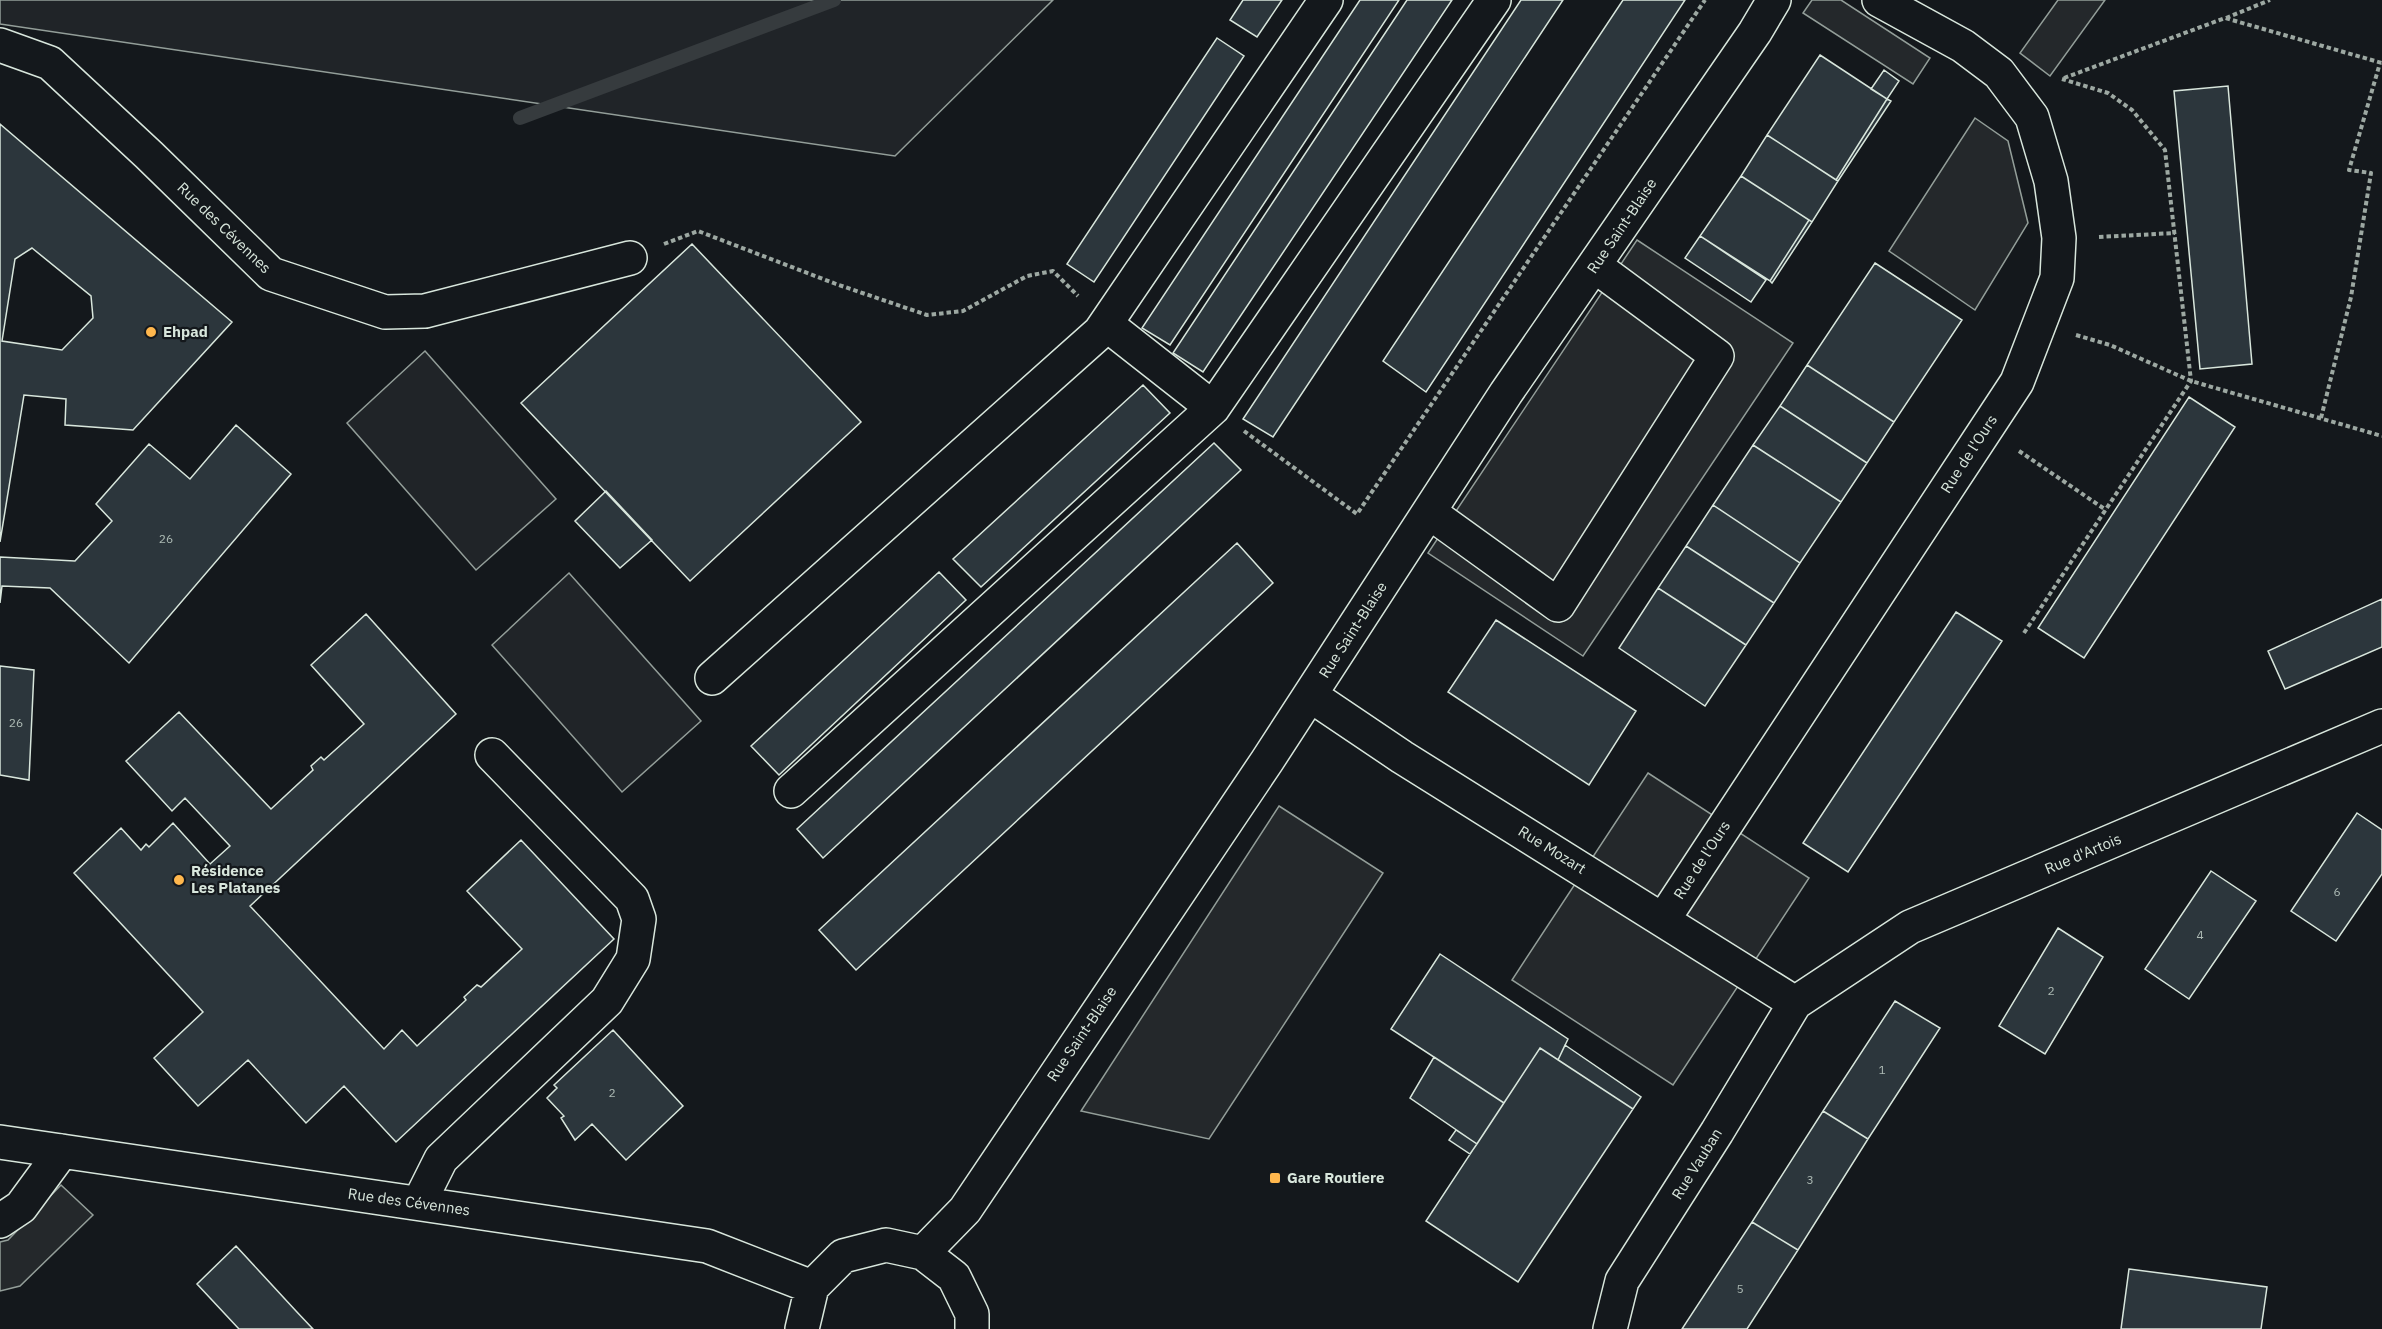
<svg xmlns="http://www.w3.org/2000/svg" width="2382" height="1329" viewBox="0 0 2382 1329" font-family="'IBM Plex Sans',sans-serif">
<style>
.green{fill:#202428;stroke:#939e99;stroke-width:1.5}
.parking{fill:#24282b;stroke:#939e99;stroke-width:1.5}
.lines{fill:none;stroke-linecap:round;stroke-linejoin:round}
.stream{stroke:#363b3e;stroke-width:14}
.building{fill:#2c363c;stroke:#d8e6dc;stroke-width:1.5;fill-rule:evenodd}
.minor-casing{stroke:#d8e6dc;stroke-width:36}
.path{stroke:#9da8a2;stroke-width:4;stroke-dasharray:4.5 3;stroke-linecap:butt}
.minor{stroke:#14181c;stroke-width:33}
.poi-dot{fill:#ffb74d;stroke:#14181c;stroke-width:2}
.labels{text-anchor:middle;stroke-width:4.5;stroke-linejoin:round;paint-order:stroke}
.number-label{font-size:12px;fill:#adbab4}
.street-label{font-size:15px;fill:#d8e6dc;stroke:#14181c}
.poi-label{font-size:15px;font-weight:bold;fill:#d8e6dc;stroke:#14181c;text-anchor:start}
</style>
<rect width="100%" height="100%" fill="#14181c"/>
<path class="green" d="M0,0h1053l-158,156 -895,-132z
M425,351l131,148 -80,71 -129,-147z
M569,573l132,148 -79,71 -130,-147z"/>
<path class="parking" d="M1812,0h29l89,58 -17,26 -110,-71z
M2058,0h47l-55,76 -30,-23z
M1975,118l33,23 20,82 -53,87 -86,-59z
M1637,240l156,103 -210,313 -155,-103z
M1648,773l161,105 -136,207 -161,-105z
M1279,806l104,67 -174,266 -128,-28z
M61,1185l32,30 -73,71 -20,5v-49l8,-2z"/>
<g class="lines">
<path class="stream" d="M520,118l314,-118"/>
</g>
<path class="building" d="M1243,0h39l-25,37 -27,-17z
M1360,0h39l-229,345 -28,-17z
M1407,0h45l-249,372 -30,-19z
M1521,0h42l-290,437 -30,-18z
M1623,0h62l-259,392 -43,-31z
M1217,38l27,18 -150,226 -27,-18z
M1820,55l67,44 -51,81 -69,-45z
M1884,70l15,11 -12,18 -16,-10z
M2228,86l24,278 -52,5 -26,-278z
M1887,99l4,2 -53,80 -2,-1z
M0,124l232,198 -99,108 -68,-5 1,-26 -42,-4 -24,147zM32,248l59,48 2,22 -31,32 -60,-9 13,-82z
M1767,135l71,46 -26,41 -71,-46z
M1741,176l68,44 -39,61 -70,-45z
M1809,220l3,2 -40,61 -2,-2z
M1700,236l66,44 -15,22 -66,-44z
M692,244l169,178 -171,159 -169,-178z
M1875,263l87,57 -68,102 -87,-57z
M1807,365l87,57 -27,41 -87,-57z
M1143,385l27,28 -189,174 -28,-28z
M2189,397l46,30 -151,231 -46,-30z
M1780,406l87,57 -26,39 -88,-57z
M236,425l55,49 -162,189 -79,-75 -48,-2 -2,17v-46l75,4 37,-40 -16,-17 53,-60 41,35z
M1214,443l27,27 -418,388 -26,-29z
M1753,445l88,57 -41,61 -87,-58z
M606,491l46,49 -32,28 -45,-47z
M1713,505l87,58 -26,40 -88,-57z
M1237,543l36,40 -417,387 -37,-40z
M1686,546l88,57 -28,42 -88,-57z
M939,572l27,28 -187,175 -28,-29z
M1658,588l88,57 -41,61 -86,-58z
M2382,599v48l-97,42 -17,-38z
M1956,612l46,29 -154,231 -45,-29z
M366,614l90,100 -206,192 134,143 18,-19 15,16 49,-46 -2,-3 13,-12 4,2 41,-38 -55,-58 54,-51 93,99 -218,203 -52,-56 -38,37 -58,-63 -50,46 -44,-48 49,-46 -129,-139 47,-45 20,22 5,-6 3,3 24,-24 37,41 20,-18 -45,-48 -13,13 -46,-50 53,-49 92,97 42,-39 -2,-4 10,-9 3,3 40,-36 -53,-59z
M1496,620l140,91 -47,74 -141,-93z
M0,666l34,4 -5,110 -29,-5z
M2357,813l25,17v44l-46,67 -45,-30z
M2211,871l45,30 -67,98 -44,-30z
M2058,928l45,29 -58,97 -46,-28z
M1440,954l128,85 -10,21 -18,-12 -36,55 -113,-74z
M1895,1001l45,27 -72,111 -45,-28z
M613,1030l70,76 -57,54 -34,-36 -17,16 -14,-22 3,-2 -17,-18 10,-10 -3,-3z
M1565,1045l76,52 -8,12 -75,-49z
M1540,1048l93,61 -115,173 -92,-61z
M1434,1057l70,46 -27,41 -67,-46z
M1823,1111l45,28 -70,111 -46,-28z
M1456,1130l21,14 -7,10 -21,-14z
M1752,1222l46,28 -51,79h-65z
M236,1246l60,65 17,18h-74l-42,-45z
M2129,1269l138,18 -6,42h-140z"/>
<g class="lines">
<defs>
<path id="minor" d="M0,45l50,18 99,92 122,119 114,38 40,-1 205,-53
M1106,324l107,84
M1429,512l129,93 159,-249 -122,-90
M712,678l388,-346 226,-332
M1310,695l92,62 393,246
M791,791l422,-383 281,-408
M1663,920l354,-538 40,-104 2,-40 -8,-57 -19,-64 -33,-44 -36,-27 -84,-46
M0,1142l707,104 105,41
M419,1203l22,-44 166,-158 26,-42 6,-40 -7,-20 -140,-144
M0,1221l21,-14 41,-56
M923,1253l42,-43 302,-449 239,-368 249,-361 19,-32
M802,1329l10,-42 31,-31 43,-11 37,8 31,24 18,37v15
M1610,1329l12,-48 95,-149 78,-129 115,-76 472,-201"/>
</defs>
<use href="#minor" class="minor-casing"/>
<path class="path" d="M2226,18l44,-18
M2064,78l161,-60 157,45
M2099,237l76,-4
M664,244l34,-13 138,53 91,31 36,-4 64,-35 26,-5 25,25
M2076,335l34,10 81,36 191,55
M2321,418l30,-121 20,-124 -22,-3 31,-107
M1244,431l113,83 348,-514
M2019,451l87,59
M2024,633l167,-252 -26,-231 -33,-40 -24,-17 -46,-14"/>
<use href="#minor" class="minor"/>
</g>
<g class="poi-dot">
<circle cx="151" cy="332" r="6"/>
<circle cx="179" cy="880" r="6"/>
<rect x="1269" y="1172" width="12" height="12" rx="3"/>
</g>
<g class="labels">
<g class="number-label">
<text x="166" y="543">26</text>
<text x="16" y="727">26</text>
<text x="2337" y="896">6</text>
<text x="2200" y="939">4</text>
<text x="2051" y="995">2</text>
<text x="1882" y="1074">1</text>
<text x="612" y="1097">2</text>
<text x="1810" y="1184">3</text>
<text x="1740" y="1293">5</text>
</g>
<g class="street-label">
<text transform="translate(1622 226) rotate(-56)" y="5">Rue Saint-Blaise</text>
<text transform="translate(224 228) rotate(44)" y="5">Rue des Cévennes</text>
<text transform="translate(1969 454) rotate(-57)" y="5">Rue de l'Ours</text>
<text transform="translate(1353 630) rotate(-57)" y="5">Rue Saint-Blaise</text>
<text transform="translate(1552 850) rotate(32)" y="5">Rue Mozart</text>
<text transform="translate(2083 854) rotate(-23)" y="5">Rue d'Artois</text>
<text transform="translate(1702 860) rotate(-57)" y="5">Rue de l'Ours</text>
<text transform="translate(1082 1034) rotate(-56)" y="5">Rue Saint-Blaise</text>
<text transform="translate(1697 1164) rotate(-58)" y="5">Rue Vauban</text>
<text transform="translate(409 1202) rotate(8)" y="5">Rue des Cévennes</text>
</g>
<g class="poi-label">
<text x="163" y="337">Ehpad</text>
<text x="191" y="876">Résidence<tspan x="191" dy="17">Les Platanes</tspan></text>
<text x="1287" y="1183">Gare Routiere</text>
</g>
</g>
</svg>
